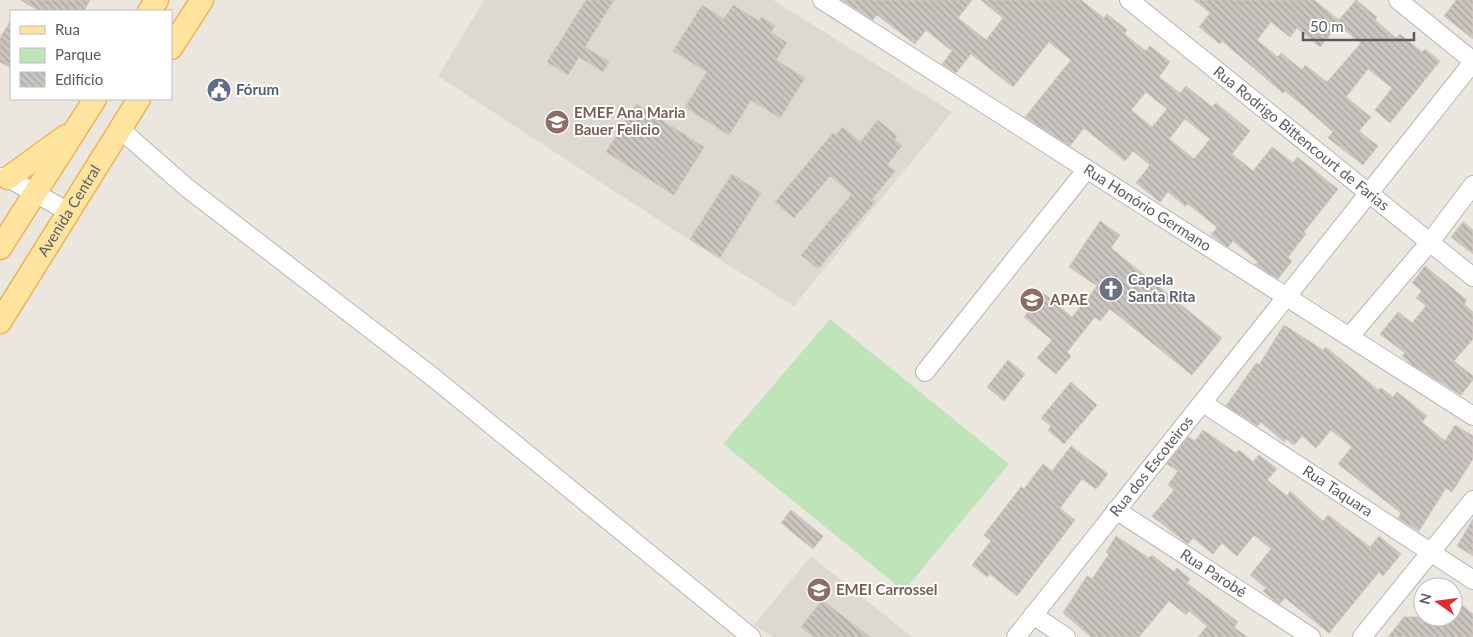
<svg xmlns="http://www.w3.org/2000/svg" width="1473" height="637" viewBox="0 0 1473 637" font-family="Lato,sans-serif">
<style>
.education{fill:#ddd9d0}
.green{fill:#bfe4ba}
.building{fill:url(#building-back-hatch);stroke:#d0c8bd;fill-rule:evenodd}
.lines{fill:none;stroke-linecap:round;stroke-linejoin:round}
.minor-casing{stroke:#b2b6ba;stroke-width:20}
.major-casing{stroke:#f1b252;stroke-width:25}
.minor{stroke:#fff;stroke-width:18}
.major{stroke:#ffe4a0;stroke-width:22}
.labels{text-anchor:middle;stroke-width:4;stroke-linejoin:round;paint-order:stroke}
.service-label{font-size:15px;font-weight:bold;fill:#4e5e75;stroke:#fff;text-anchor:start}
.education-label{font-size:15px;font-weight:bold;fill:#785e54;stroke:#fff;text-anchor:start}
.street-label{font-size:15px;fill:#585c60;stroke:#fff}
.worship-label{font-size:15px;font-weight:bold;fill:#5b616d;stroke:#fff;text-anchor:start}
</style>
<defs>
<pattern id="building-back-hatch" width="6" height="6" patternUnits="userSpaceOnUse" patternTransform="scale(1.25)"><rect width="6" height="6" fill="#cbc5c0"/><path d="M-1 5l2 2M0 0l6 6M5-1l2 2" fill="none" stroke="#a8a39f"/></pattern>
</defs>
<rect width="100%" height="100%" fill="#ebe7df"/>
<path class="education" d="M484,0h289l179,112 -158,194 -74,-46 -282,-184z
M811,556l101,81h-139l-19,-12z"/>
<path class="green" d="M830,319l179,145 -105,127 -181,-147z"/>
<path class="building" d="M21,0h69l-6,11h-45z
M586,0h28l-29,47 24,15 -6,10 -24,-15 -11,18 -21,-13z
M842,0h130l-14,18 28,22 17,-22 -22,-18h100l23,18 3,-4 20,16 -3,4 22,17 4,-5 20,16 -11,15 21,16 6,-7 26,21 4,-4 34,28 -18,23 21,17 19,-24 21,16 4,-6 41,32 -34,43 2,2 -18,23 4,4 -14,18 -23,-15 3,-2 -25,-21 -5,6 -17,-12 6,-8 -29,-23 -3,2 -17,-14 -8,10 -24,-19 14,-18 -17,-14 -8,10 -41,-33 -14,18 -45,-29 46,-57 -22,-18 -36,45 -42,-33 -15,19 -14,-9 10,-13 -26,-21 -11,14 -38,-29 -4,5zM1146,92l21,17 -15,18 -21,-17zM1185,119l25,20 -16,20 -25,-20z
M1194,0h120l25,20 17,-20 21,17 -2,3 21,18 4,-4 22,18 3,-3 15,12 -50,62 -15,-13 17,-22 -24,-19 -22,28 25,20 -12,14 19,15 -15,19 -35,-27 5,-6 -27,-24 -21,-17 -2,2 -61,-52 -2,3 -21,-17 11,-14zM1271,22l19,15 7,-9 23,19 18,-22 23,18 -34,39 -22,-17 -3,5 -21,-17 -3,4 -21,-17z
M1456,0h17v39l-29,-23z
M702,5l22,14 9,-14 26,16 3,-4 13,9 -4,6 16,11 -11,17 29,18 -25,40 -29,-18 -22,35 -44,-28 22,-35 -34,-21z
M11,20v48l-11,-6v-24z
M636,104l68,43 -30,48 -68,-43z
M878,120l19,16 -2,3 7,7 -15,19 8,6 -23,28 3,3 -57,67 -17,-14 51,-61 -22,-18 -36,42 -19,-16 58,-69 2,2 8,-8 17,15z
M732,174l29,19 -41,65 -30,-19z
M1100,221l20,14 -9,13 111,90 -30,37 -82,-66 -10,12 -5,-4 -28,35 4,4 -15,18 -19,-16 15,-18 -28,-23 19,-24 29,24 25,-31 -28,-19z
M1463,222l10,8v24l-22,-17z
M1425,266l42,34 -3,4 9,8v27l-19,22 19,15v4l-12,15 -49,-30 -10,-9 3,-3 -25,-19 18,-22 14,11 14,-17 -10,-8 6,-7 -10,-8z
M1284,325l39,25 3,-3 52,43 3,-2 12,9 4,-5 30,24 -5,6 23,19 10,-16 18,11v23l-21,33 -6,-4 -27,43 -21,-13 3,-5 -63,-49 14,-17 -21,-17 -15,18 -14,-12 -8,9 -8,-6 -2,3 -23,-20 -3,4 -32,-20 30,-43 3,2z
M1008,360l17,14 -21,27 -17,-14z
M1071,382l26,23 -33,39 -16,-14 3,-4 -10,-8z
M1203,430l33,23 3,-3 14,12 6,-7 18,14 -10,11 20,16 3,-5 33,30 5,-6 42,32 9,-11 22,18 -18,22 -4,-4 -50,61 -44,-35 -5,6 -6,-4 -11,-9 3,-3 -16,-13 21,-26 -17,-14 -17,21 -15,-13 -9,11 -20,-16 -5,6 -36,-28 22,-26 -6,-5 10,-14 -11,-7 21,-27 7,4z
M1071,446l37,28 -12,15 -14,-10 -22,29 15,12 -58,76 -27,-22 -3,3 -15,-12 19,-24 -7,-6 37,-48 3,2 19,-25 9,7z
M791,510l32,26 -10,13 -32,-26z
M1473,519v37l-16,-10z
M1116,536l33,22 3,-3 22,17 3,-4 13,11 -3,4 51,39 -4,5 13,10h-49l9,-11 -18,-15 -3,4 -17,-14 -30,36h-48l-28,-24 24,-37 5,3 17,-25 -3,-2z
M822,600l48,37h-57l-12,-10z
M1458,602l15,12v23h-85l16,-20h49v-9z"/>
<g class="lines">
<defs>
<g id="minor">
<path id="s1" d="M822,0l651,416"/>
<path id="s2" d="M1129,0l344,277"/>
<path d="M1398,0l75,61"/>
<path d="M120,129l66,58 248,191 317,259"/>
<path d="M0,177l8,1 61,34"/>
<path d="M1350,336l80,-94 43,-57"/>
<path d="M925,372l162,-203"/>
<path id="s3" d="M1203,403l270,177"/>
<path id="s4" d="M1116,510l195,127"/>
<path d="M1033,615l33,22"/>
<path id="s5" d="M1016,637l457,-575"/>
<path d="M1362,637l111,-137"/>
</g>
<g id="major">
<path d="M149,11l8,-11"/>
<path d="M171,48l31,-48"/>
<path d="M8,178l58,-42"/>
<path d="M0,248l95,-149"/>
<path id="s6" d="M0,322l139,-223"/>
</g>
</defs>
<use href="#minor" class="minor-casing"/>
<use href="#major" class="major-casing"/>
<use href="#minor" class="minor"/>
<use href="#major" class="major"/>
</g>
<defs>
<symbol id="civic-disc" viewBox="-11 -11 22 22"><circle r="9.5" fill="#5c6f8a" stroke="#fff"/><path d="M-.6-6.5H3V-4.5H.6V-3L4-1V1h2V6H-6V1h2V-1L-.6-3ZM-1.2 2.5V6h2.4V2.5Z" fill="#fff"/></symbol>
<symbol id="school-disc" viewBox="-11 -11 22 22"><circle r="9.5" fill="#8d6e63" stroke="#fff"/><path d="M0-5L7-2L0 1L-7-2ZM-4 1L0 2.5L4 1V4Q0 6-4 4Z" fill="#fff"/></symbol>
<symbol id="church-disc" viewBox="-11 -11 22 22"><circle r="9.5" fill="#6b7280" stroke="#fff"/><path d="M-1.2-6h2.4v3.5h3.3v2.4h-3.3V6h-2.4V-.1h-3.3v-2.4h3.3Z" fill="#fff"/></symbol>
</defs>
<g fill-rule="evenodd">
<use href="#civic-disc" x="205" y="76" width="28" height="28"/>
<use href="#school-disc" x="543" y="108" width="28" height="28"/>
<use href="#church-disc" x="1097" y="275" width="28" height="28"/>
<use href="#school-disc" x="1018" y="286" width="28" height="28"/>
<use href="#school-disc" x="805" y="576" width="28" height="28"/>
</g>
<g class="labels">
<g class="service-label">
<text x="236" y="95">Fórum</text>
</g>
<g class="education-label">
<text x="574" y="118">EMEF Ana Maria<tspan x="574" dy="17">Bauer Felicio</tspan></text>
<text x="1050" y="305">APAE</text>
<text x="836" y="595">EMEI Carrossel</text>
</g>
<g class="street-label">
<text dy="5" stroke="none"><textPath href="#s2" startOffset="221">Rua Rodrigo Bittencourt de Farias</textPath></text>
<text dy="5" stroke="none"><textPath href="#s1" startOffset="386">Rua Honório Germano</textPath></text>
<text dy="5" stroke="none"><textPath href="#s6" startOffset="131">Avenida Central</textPath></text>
<text dy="5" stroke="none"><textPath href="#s5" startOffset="218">Rua dos Escoteiros</textPath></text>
<text dy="5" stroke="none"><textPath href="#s3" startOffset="161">Rua Taquara</textPath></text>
<text dy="5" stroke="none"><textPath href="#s4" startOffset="116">Rua Parobé</textPath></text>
</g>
<g class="worship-label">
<text x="1128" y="285">Capela<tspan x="1128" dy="17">Santa Rita</tspan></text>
</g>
</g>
<rect x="10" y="10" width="162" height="90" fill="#ffffff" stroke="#bcbebf"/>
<rect x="20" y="26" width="25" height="8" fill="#ffe4a0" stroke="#bcbebf"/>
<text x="55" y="35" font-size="15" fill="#585c60">Rua</text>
<rect x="20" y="48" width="25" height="15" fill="#bfe4ba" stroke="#bcbebf"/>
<text x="55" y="60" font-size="15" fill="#585c60">Parque</text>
<rect x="20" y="72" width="25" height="15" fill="url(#building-back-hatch)" stroke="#bcbebf"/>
<text x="55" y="85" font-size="15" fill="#585c60">Edifício</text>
<g transform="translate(1438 602) rotate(284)"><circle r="24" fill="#ffffff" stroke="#bcbebf"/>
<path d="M0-4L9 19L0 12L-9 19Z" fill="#e9272e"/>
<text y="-8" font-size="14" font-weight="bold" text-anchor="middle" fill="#585c60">N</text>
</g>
<path d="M1303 32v8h111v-8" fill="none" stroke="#585c60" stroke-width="2.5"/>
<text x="1310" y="32" font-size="15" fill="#585c60" stroke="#ffffff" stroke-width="4" paint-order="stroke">50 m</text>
</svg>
